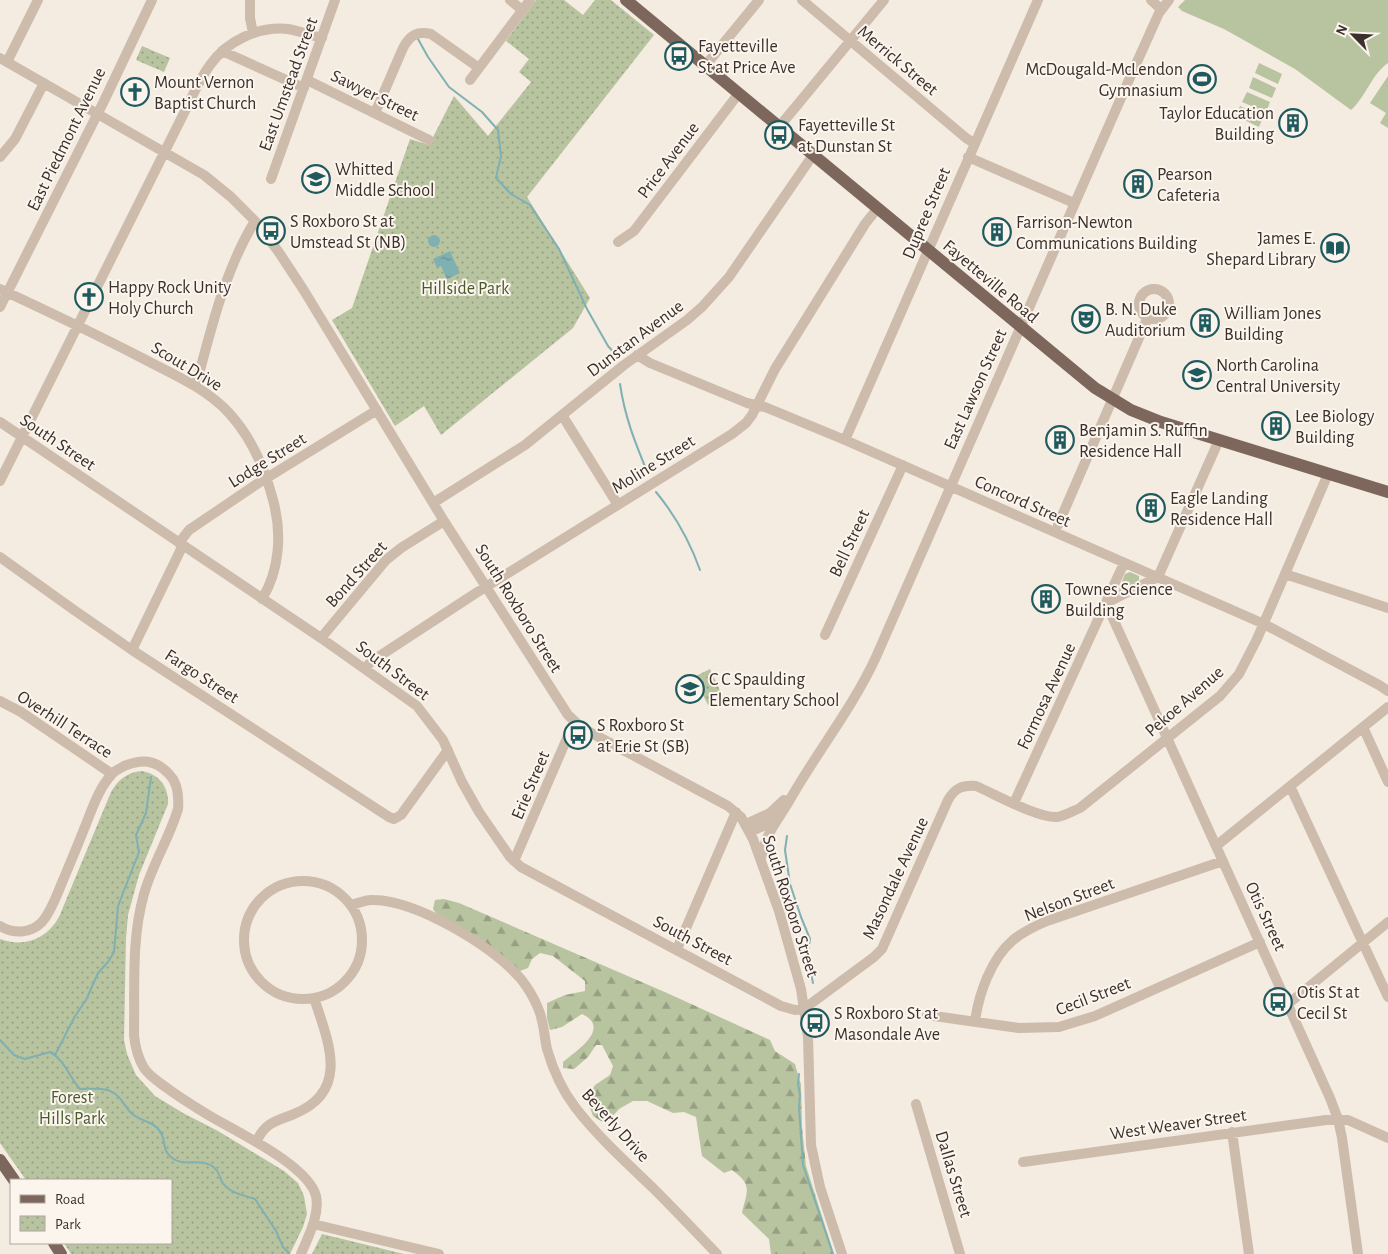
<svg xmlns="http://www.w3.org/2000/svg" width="1388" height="1254" viewBox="0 0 1388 1254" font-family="'Alegreya Sans',sans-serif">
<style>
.green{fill:#b8c4a0}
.forest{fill:url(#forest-firs)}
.park{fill:url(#park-dots)}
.water{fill:url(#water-ripples)}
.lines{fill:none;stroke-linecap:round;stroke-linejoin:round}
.stream{stroke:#7fb0b2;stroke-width:2}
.minor{stroke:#cdbbac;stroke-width:10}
.major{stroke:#7d675c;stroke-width:12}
.labels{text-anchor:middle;stroke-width:4;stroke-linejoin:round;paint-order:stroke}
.poi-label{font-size:18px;fill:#3b302b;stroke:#fbf5ee;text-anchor:start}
.street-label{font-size:18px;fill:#3b302b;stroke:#fbf5ee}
.park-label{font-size:18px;fill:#4a5a2e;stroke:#fbf5ee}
</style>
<defs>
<pattern id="forest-firs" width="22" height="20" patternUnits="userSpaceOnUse" patternTransform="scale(1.25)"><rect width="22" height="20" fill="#b8c4a0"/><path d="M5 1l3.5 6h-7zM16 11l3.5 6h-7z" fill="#97a083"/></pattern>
<pattern id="park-dots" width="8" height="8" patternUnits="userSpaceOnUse" patternTransform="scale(1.25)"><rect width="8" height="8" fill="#b8c4a0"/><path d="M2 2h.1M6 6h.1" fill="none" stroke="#97a083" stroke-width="1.8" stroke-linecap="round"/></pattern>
<pattern id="water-ripples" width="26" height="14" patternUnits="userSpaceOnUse" patternTransform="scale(1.25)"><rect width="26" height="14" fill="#7fb0b2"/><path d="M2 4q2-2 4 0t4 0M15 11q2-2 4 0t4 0" fill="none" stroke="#699091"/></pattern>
</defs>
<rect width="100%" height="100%" fill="#f4ebe1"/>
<path class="green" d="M1185,0h203v63c-17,12 -22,34 -37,47l-56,-41 -71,-40 -42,-18 -4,-4z
M1259,63l23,11 -4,10 -23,-11z
M1388,76v52l-8,-5 6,-10 -16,-10z
M1253,77l23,11 -4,10 -23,-10z
M1247,92l23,10 -4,10 -24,-10z
M1240,106l23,11 -4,10 -23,-11z
M1130,572l9,4v4l-18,12h-3l7,-18z"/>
<path class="forest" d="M444,899l15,4 208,90 103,47 5,11 20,13 6,21 1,42 4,39 28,88h-63l-2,-15 -27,-26c5,-22 11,-28 -10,-43l-8,3 -22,-17 -6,-39 -12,-5 -11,1 -26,-12h-14l-14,8 -13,15 -13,-8 -6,-17 8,-14 15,-10 3,-9 -11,-21h-6l-8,12 -14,12 -11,-1v-6c13,-11 49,-34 19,-48l-20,13 -12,3 -3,-12v-15l18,-8 20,-4v-10l-32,-25 -13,-3 -8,6 -4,9 -8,3 -84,-58 -3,-4 2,-9z"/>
<path class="park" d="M536,0h28l19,15 12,-15h16l43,35 -127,162 63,101 -17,30 -132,107 -17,-29 -29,20 -63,-106 20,-12 58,-169 19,6 25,-49 34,40 43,-54 -12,-10 10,-13 -23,-18z
M142,46l28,12 -6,14 -28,-12z
M710,669l13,28 -15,8 -14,-28z
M142,771c17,3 27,16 26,33l-29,71 -11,40 -2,23 -2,102 3,14 9,21 19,21 28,17 35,18 66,40 14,12 6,13 3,18 -4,13 -13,27h-219l-7,-11h107v-63h-145l-26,-37v-204c24,9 47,0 59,-22l52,-125c7,-12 16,-20 31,-21z
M322,1234l82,20h-92z"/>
<path class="water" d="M428 241a6 6 0 1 1 12 0a6 6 0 1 1-12 0Z
M450,251l10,22 -13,6 -6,-13 -4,2 -4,-9z"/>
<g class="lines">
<path class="stream" d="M418,39l10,18 21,30 33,25 16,18 3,26 -5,22 15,16 19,11 29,44 28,60 21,37 9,10
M620,384c5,34 15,58 28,90
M656,492c19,23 34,50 44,78
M787,836l-2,14 5,34 11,33 9,22 -3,17 6,27
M0,1040l14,15 11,4 25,-7c15,8 19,25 30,37 10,0 26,-2 34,4 8,5 11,14 17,20 10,9 25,8 31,22 4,9 0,15 10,23 11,9 29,0 40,8 7,4 7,10 10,16 7,11 21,13 33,17l21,32 7,16 6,6 -1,1
M55,1055l20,-39 11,-16 12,-27 10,-11 6,-10 4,-46 21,-54 -3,-17 10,-22 5,-36
M799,1074l-1,10 2,11 -1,12 4,58 30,89"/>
<path class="minor" d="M250,0v18l3,15
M510,0l12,10
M802,0l164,138 8,5
M1151,0l10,9
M222,51l82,37
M0,58l204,117 27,22 24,24 23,30 25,38 141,232 124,194 14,13 146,78 13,11 12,22 26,72 22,78 7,48 3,108 9,42 22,67
M7,62l31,-62
M705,66l54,-66
M307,80l122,60
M470,80l60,-80
M375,113l28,-65c7,-13 14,-17 28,-14l48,34
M779,127l105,-127
M0,157l15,-18 29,-56
M968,157l106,46
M271,179l64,-179
M618,242l16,-11 105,-138
M0,289c47,22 94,44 140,68 30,16 65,30 89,56 22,24 36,56 44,87 9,32 7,70 -11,99
M1139 304a15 15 0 1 1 30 0a15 15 0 1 1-30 0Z
M0,307l104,-206 48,-101
M637,355l13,8 97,40 18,4 80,33 419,184 115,61 9,6
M194,385l4,-7c14,-53 28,-110 57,-157
M562,415l56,90
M0,422l321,216 96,68 26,34 19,42 17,30 31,45 11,10 260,139 14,4 10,-2 69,-51 8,-8 66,-149c7,-12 14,-15 28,-14 19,8 63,33 82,31 8,-2 15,-6 22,-9l140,-112 19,-22 18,-35 71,-165
M845,440l193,-440
M0,481l184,-368c8,-16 15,-33 26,-48 17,-24 48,-39 78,-36 11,2 22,6 34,9
M433,503l92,-58 99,-80 63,-45 15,-13 27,-30 84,-122
M1058,525l90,-208
M179,543l10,-13 68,-46 120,-74
M0,557l74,53 58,40 257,167 5,2 7,-4 47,-65
M1285,574l103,34
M1106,603l224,495 8,21 4,19 16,116
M1106,603l52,-26 61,-137
M825,635l78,-170
M321,638l65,-78 15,-12 43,-27
M132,650l51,-105
M365,668l7,-7 104,-68 256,-159 14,-11 6,-8 23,-46 90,-145 12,-15
M0,701l21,11 91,62
M1363,727l25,55
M1290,786l98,211
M1014,803l110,-240
M746,824l24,-11 14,-13
M750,832l26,-12
M1216,846l172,-139
M761,858c5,-25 15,-35 27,-55 28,-50 64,-94 88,-146l252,-575 31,-69 10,-13
M514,861l60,-139
M244 940a59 59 0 1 1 118 0a59 59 0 1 1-118 0Z
M352,905c7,-2 14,-6 22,-5 44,1 118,46 147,79 7,9 13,19 17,29 6,13 6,28 9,41 6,21 15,41 28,58 23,30 51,55 79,82 21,21 42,43 63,65
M0,926c14,8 30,8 42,-4 9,-10 14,-25 19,-37 8,-19 16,-38 23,-56 8,-19 14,-40 28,-55 3,-4 8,-5 12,-8 18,-7 31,-7 45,8 9,9 10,23 9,35 -9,30 -26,56 -34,85 -13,45 -9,95 -10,141 1,11 4,23 10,33 5,8 15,14 23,20 12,9 25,17 38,25 27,17 103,51 111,83 4,19 -8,41 -15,58
M677,949l59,-137
M1288,1004l100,-82
M927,1015l92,13 40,-1 36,-11 165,-74
M975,1021c4,-28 16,-62 38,-81 10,-8 22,-14 34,-19l176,-60
M916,1104l44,150
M1232,1132l17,122
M256,1142c10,-20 18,-20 38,-28 57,-23 34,-73 20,-116
M1023,1162l303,-42h22l40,18
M313,1224l126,30"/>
<path class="major" d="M626,0l469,388 36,22 30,12 227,70
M0,1160l14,20
M54,1243l7,11"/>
</g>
<defs>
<symbol id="bus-ring" viewBox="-11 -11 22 22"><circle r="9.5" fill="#fbf5ee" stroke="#1f5a5e" stroke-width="1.5"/><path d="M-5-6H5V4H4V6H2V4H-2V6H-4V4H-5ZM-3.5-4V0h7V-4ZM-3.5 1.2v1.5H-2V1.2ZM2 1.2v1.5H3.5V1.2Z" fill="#1f5a5e"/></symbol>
<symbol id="stadium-ring" viewBox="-11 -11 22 22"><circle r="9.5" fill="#fbf5ee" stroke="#1f5a5e" stroke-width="1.5"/><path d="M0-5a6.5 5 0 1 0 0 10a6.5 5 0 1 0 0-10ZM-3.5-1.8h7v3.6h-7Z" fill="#1f5a5e"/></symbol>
<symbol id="church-ring" viewBox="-11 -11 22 22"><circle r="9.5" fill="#fbf5ee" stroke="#1f5a5e" stroke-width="1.5"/><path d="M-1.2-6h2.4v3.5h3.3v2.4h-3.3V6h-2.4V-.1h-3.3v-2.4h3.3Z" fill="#1f5a5e"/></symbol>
<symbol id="building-ring" viewBox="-11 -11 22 22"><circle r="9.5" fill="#fbf5ee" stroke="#1f5a5e" stroke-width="1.5"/><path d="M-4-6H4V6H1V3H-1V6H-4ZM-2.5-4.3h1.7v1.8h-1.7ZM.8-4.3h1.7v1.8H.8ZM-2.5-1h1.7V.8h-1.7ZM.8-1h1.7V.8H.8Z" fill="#1f5a5e"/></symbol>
<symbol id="school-ring" viewBox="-11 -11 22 22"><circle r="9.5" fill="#fbf5ee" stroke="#1f5a5e" stroke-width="1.5"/><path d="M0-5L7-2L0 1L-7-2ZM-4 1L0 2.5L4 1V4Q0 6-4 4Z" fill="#1f5a5e"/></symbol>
<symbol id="library-ring" viewBox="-11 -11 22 22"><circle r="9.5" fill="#fbf5ee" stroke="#1f5a5e" stroke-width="1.5"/><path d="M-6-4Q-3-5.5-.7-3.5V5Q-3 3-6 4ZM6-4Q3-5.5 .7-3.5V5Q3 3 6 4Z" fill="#1f5a5e"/></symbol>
<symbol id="theatre-ring" viewBox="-11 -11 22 22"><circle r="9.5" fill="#fbf5ee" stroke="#1f5a5e" stroke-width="1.5"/><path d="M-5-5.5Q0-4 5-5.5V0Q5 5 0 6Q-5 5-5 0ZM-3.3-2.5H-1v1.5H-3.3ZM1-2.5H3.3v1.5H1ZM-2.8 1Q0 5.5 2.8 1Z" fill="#1f5a5e"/></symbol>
<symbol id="university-ring" viewBox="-11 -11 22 22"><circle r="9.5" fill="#fbf5ee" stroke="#1f5a5e" stroke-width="1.5"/><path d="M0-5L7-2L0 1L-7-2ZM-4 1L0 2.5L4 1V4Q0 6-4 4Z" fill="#1f5a5e"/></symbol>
</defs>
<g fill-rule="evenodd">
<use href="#bus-ring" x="663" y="40" width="32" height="32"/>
<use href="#stadium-ring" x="1186" y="63" width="32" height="32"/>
<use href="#church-ring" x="119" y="76" width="32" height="32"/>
<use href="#building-ring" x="1277" y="107" width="32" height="32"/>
<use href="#bus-ring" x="763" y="119" width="32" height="32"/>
<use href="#school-ring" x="300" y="163" width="32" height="32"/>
<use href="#building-ring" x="1122" y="168" width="32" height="32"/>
<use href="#bus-ring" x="255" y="215" width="32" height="32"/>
<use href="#building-ring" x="981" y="216" width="32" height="32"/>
<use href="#library-ring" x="1319" y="232" width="32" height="32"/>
<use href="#church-ring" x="73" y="281" width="32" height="32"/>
<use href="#theatre-ring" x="1070" y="303" width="32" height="32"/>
<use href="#building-ring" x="1189" y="307" width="32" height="32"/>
<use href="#university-ring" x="1181" y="359" width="32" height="32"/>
<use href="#building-ring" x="1260" y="410" width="32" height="32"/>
<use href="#building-ring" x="1044" y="424" width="32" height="32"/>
<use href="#building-ring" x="1135" y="492" width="32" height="32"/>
<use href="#building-ring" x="1030" y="583" width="32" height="32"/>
<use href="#school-ring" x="674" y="673" width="32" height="32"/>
<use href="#bus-ring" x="562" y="719" width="32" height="32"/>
<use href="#bus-ring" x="1262" y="986" width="32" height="32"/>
<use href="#bus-ring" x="799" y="1007" width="32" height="32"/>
</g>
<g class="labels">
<g class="poi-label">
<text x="698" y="52">Fayetteville<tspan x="698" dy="21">St at Price Ave</tspan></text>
<text x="1183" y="75" text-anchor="end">McDougald-McLendon<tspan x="1183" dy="21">Gymnasium</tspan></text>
<text x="154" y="88">Mount Vernon<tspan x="154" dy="21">Baptist Church</tspan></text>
<text x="1274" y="119" text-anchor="end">Taylor Education<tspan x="1274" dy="21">Building</tspan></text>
<text x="798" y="131">Fayetteville St<tspan x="798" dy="21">at Dunstan St</tspan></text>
<text x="335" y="175">Whitted<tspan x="335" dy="21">Middle School</tspan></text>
<text x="1157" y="180">Pearson<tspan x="1157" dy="21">Cafeteria</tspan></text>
<text x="290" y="227">S Roxboro St at<tspan x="290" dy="21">Umstead St (NB)</tspan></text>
<text x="1016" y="228">Farrison-Newton<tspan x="1016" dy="21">Communications Building</tspan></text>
<text x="1316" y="244" text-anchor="end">James E.<tspan x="1316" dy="21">Shepard Library</tspan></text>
<text x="108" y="293">Happy Rock Unity<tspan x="108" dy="21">Holy Church</tspan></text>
<text x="1105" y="315">B. N. Duke<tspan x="1105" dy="21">Auditorium</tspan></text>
<text x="1224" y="319">William Jones<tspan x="1224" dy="21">Building</tspan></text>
<text x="1216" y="371">North Carolina<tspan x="1216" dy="21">Central University</tspan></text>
<text x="1295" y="422">Lee Biology<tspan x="1295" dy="21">Building</tspan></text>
<text x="1079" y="436">Benjamin S. Ruffin<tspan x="1079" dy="21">Residence Hall</tspan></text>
<text x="1170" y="504">Eagle Landing<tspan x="1170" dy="21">Residence Hall</tspan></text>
<text x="1065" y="595">Townes Science<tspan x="1065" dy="21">Building</tspan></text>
<text x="709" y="685">C C Spaulding<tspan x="709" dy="21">Elementary School</tspan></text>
<text x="597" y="731">S Roxboro St<tspan x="597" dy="21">at Erie St (SB)</tspan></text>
<text x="1297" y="998">Otis St at<tspan x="1297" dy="21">Cecil St</tspan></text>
<text x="834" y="1019">S Roxboro St at<tspan x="834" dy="21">Masondale Ave</tspan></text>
</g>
<g class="street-label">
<text transform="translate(898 60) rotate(40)" y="6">Merrick Street</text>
<text transform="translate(288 84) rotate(-70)" y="6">East Umstead Street</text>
<text transform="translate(375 95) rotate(26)" y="6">Sawyer Street</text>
<text transform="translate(66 139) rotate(-64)" y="6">East Piedmont Avenue</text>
<text transform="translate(668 160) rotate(-53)" y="6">Price Avenue</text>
<text transform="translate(926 213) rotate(-67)" y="6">Dupree Street</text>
<text transform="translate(991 281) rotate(40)" y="6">Fayetteville Road</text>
<text transform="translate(635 338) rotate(-37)" y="6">Dunstan Avenue</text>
<text transform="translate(187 366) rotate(31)" y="6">Scout Drive</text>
<text transform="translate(975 389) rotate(-66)" y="6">East Lawson Street</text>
<text transform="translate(58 442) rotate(34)" y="6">South Street</text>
<text transform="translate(267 460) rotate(-32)" y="6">Lodge Street</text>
<text transform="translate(653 464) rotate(-32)" y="6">Moline Street</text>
<text transform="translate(1023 501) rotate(24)" y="6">Concord Street</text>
<text transform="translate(849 543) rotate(-65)" y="6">Bell Street</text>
<text transform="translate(356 574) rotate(-48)" y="6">Bond Street</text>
<text transform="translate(519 608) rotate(58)" y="6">South Roxboro Street</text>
<text transform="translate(393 670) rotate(37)" y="6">South Street</text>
<text transform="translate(202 676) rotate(33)" y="6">Fargo Street</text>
<text transform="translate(1046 696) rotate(-65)" y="6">Formosa Avenue</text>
<text transform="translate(1184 701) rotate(-41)" y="6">Pekoe Avenue</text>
<text transform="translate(65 724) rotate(33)" y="6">Overhill Terrace</text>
<text transform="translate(530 785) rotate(-67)" y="6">Erie Street</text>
<text transform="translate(895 878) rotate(-65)" y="6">Masondale Avenue</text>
<text transform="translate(1069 899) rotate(-21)" y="6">Nelson Street</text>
<text transform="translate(791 906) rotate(72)" y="6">South Roxboro Street</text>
<text transform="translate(1266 916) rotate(65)" y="6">Otis Street</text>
<text transform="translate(693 940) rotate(28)" y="6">South Street</text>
<text transform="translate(1093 996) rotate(-21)" y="6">Cecil Street</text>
<text transform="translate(1178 1124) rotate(-8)" y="6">West Weaver Street</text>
<text transform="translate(616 1125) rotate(48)" y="6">Beverly Drive</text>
<text transform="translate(954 1174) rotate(73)" y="6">Dallas Street</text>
</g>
<g class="park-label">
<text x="465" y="294">Hillside Park</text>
<text x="72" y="1103">Forest<tspan x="72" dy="21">Hills Park</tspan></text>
</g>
</g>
<rect x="10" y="1179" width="162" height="65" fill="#fbf5ee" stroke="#aea6a0"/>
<rect x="20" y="1195" width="25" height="8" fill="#7d675c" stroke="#aea6a0"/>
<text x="55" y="1204" font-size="15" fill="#3b302b">Road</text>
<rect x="20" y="1216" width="25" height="15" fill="url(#park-dots)" stroke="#aea6a0"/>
<text x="55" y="1229" font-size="15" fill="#3b302b">Park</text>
<g transform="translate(1353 35) rotate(294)" stroke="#fbf5ee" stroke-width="4" paint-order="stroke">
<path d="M0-4L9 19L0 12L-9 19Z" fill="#3b302b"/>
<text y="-8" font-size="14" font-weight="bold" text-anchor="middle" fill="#3b302b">N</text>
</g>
</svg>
